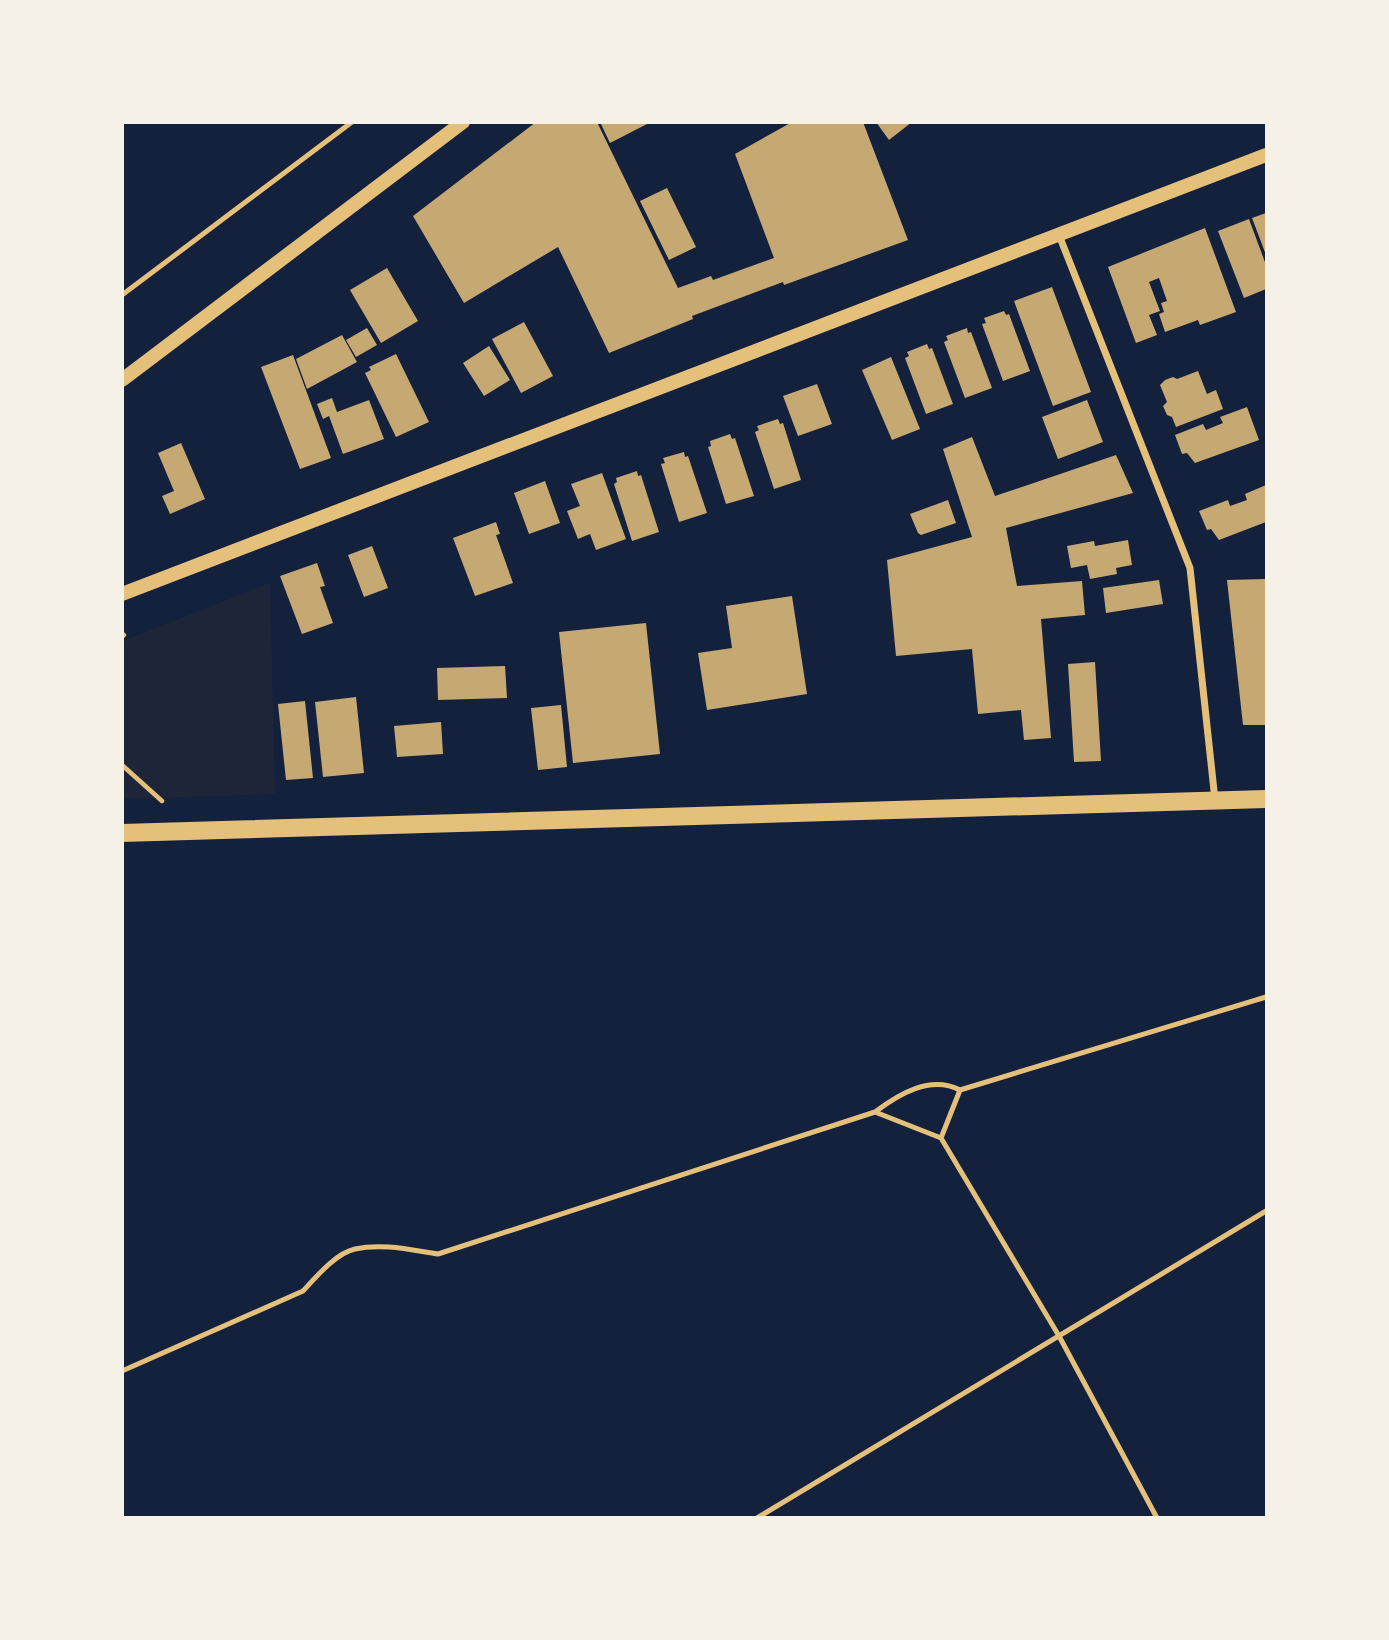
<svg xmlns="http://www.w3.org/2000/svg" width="1389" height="1640" viewBox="0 0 1389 1640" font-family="Karla,sans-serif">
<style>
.green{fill:#1d2539}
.building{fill:#c6a872}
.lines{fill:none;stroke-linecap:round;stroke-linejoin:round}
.path{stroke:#e5c07b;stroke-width:4.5}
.service{stroke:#e5c07b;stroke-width:5}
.minor{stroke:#e5c07b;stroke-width:7}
.secondary{stroke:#e5c07b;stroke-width:14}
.primary{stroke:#e5c07b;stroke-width:18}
</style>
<rect width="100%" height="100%" fill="#14213d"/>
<path class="green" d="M270,583l5,211 -152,5v-158z"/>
<path class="building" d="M536,122h61l81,166 33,-12 2,4 61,-22 -39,-104 57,-32h71l45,118 -124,45 -1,-3 -91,34 1,3 -84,34 -51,-106 -94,56 -51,-87z
M600,122h51l-41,21z
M876,122h36l-23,18z
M667,188l29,59 -27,13 -29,-59z
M1266,213v42l-14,-37z
M1249,219l17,46v24l-22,9 -26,-67z
M1205,228l31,84 -36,13 -2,-5 -33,12 -6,-18 5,-2 -3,-9 6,-2 -8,-23 -10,4 11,29 -11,4 8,20 -21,8 -28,-76z
M387,268l31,53 -37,22 -31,-53z
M1052,287l39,105 -38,14 -39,-105z
M1004,311l2,4 3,-1 21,57 -27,10 -21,-57 4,-1 -2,-5z
M524,322l29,54 -32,17 -29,-54z
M367,328l10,17 -21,12 -10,-17z
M967,328l1,5 3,-1 21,56 -27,10 -21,-56 4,-2 -2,-4z
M342,335l15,27 -50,27 -11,-30z
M927,344l2,5 3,-1 21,56 -27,10 -21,-56 4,-2 -2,-4z
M489,346l21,34 -26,16 -21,-33z
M396,354l33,68 -33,15 -31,-64 6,-3 -2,-3z
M293,355l38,103 -31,11 -39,-102z
M891,357l29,72 -28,11 -30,-70z
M1198,371l9,23 9,-4 7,19 -47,18 -4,-10 -5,-2 -4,-9 4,-4 -7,-17 5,-5 8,-3 4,2z
M817,384l15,40 -34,12 -15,-40z
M332,398l5,14 32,-12 15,39 -41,15 -14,-38 -6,3 -6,-15z
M1087,400l16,42 -45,17 -16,-42z
M1247,407l12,33 -64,23 -8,-10 -5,1 -7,-19 28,-11 3,6 17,-7 -3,-6z
M778,419l2,5 3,-1 18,57 -27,9 -19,-57 4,-2 -2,-4z
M730,434l2,5 3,-1 19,58 -28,8 -18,-57 3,-1 -1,-5z
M972,437l23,59 121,-41 17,38 -127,35 11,58 65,-5 3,34 -44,4 10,119 -27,2 -3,-30 -43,4 -6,-65 -76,7 -9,-96 85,-23 -29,-88z
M181,443l24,56 -35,15 -8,-18 12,-5 -16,-38z
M684,452l1,5 3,-1 19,57 -28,9 -18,-58 4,-1 -2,-5z
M637,471l1,5 3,-1 18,57 -27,9 -18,-57 3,-2 -1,-4z
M602,473l24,66 -30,11 -6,-16 -12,5 -11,-28 13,-5 -9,-22z
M545,481l15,42 -31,11 -15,-41z
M1266,485v37l-47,18 -8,-11 -4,1 -8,-19 29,-11 2,6 17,-6 -2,-6z
M948,500l8,23 -35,12 -3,-2 -8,-19z
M496,522l4,12 -4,1 17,48 -38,13 -22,-58z
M1128,540l4,25 -16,3 1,6 -27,5 -3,-14 -16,3 -4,-22 27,-5 1,5z
M372,546l16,42 -24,9 -16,-42z
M317,563l8,23 -5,1 13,36 -31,11 -22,-58z
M1266,579v146h-23l-16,-145z
M1159,580l4,24 -57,9 -3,-25z
M792,596l15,98 -100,16 -9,-57 34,-5 -6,-42z
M646,623l14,131 -87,9 -14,-131z
M1095,662l6,99 -27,1 -6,-98z
M505,666l2,32 -69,2 -1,-32z
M356,697l8,76 -41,4 -8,-75z
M305,701l8,77 -27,2 -8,-76z
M561,705l6,62 -29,3 -7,-62z
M441,722l2,32 -46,3 -3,-31z"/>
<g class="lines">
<path class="path" d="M122,637l2,-2
M122,765l40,36"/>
<path class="service" d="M122,295l230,-173
M875,1112l66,26 118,198 98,182
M941,1138l19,-48
M122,1371l181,-80c13,-14 33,-38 52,-42 27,-6 56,1 83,5l437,-142c24,-18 55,-37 85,-22l306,-93
M757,1518l509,-307"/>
<path class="minor" d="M1059,235l131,333 25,232"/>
<path class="secondary" d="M122,380l341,-258
M122,594l1144,-439"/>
<path class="primary" d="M122,833l1144,-34"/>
</g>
<rect width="1389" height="1640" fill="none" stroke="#f6f1e7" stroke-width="248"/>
</svg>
